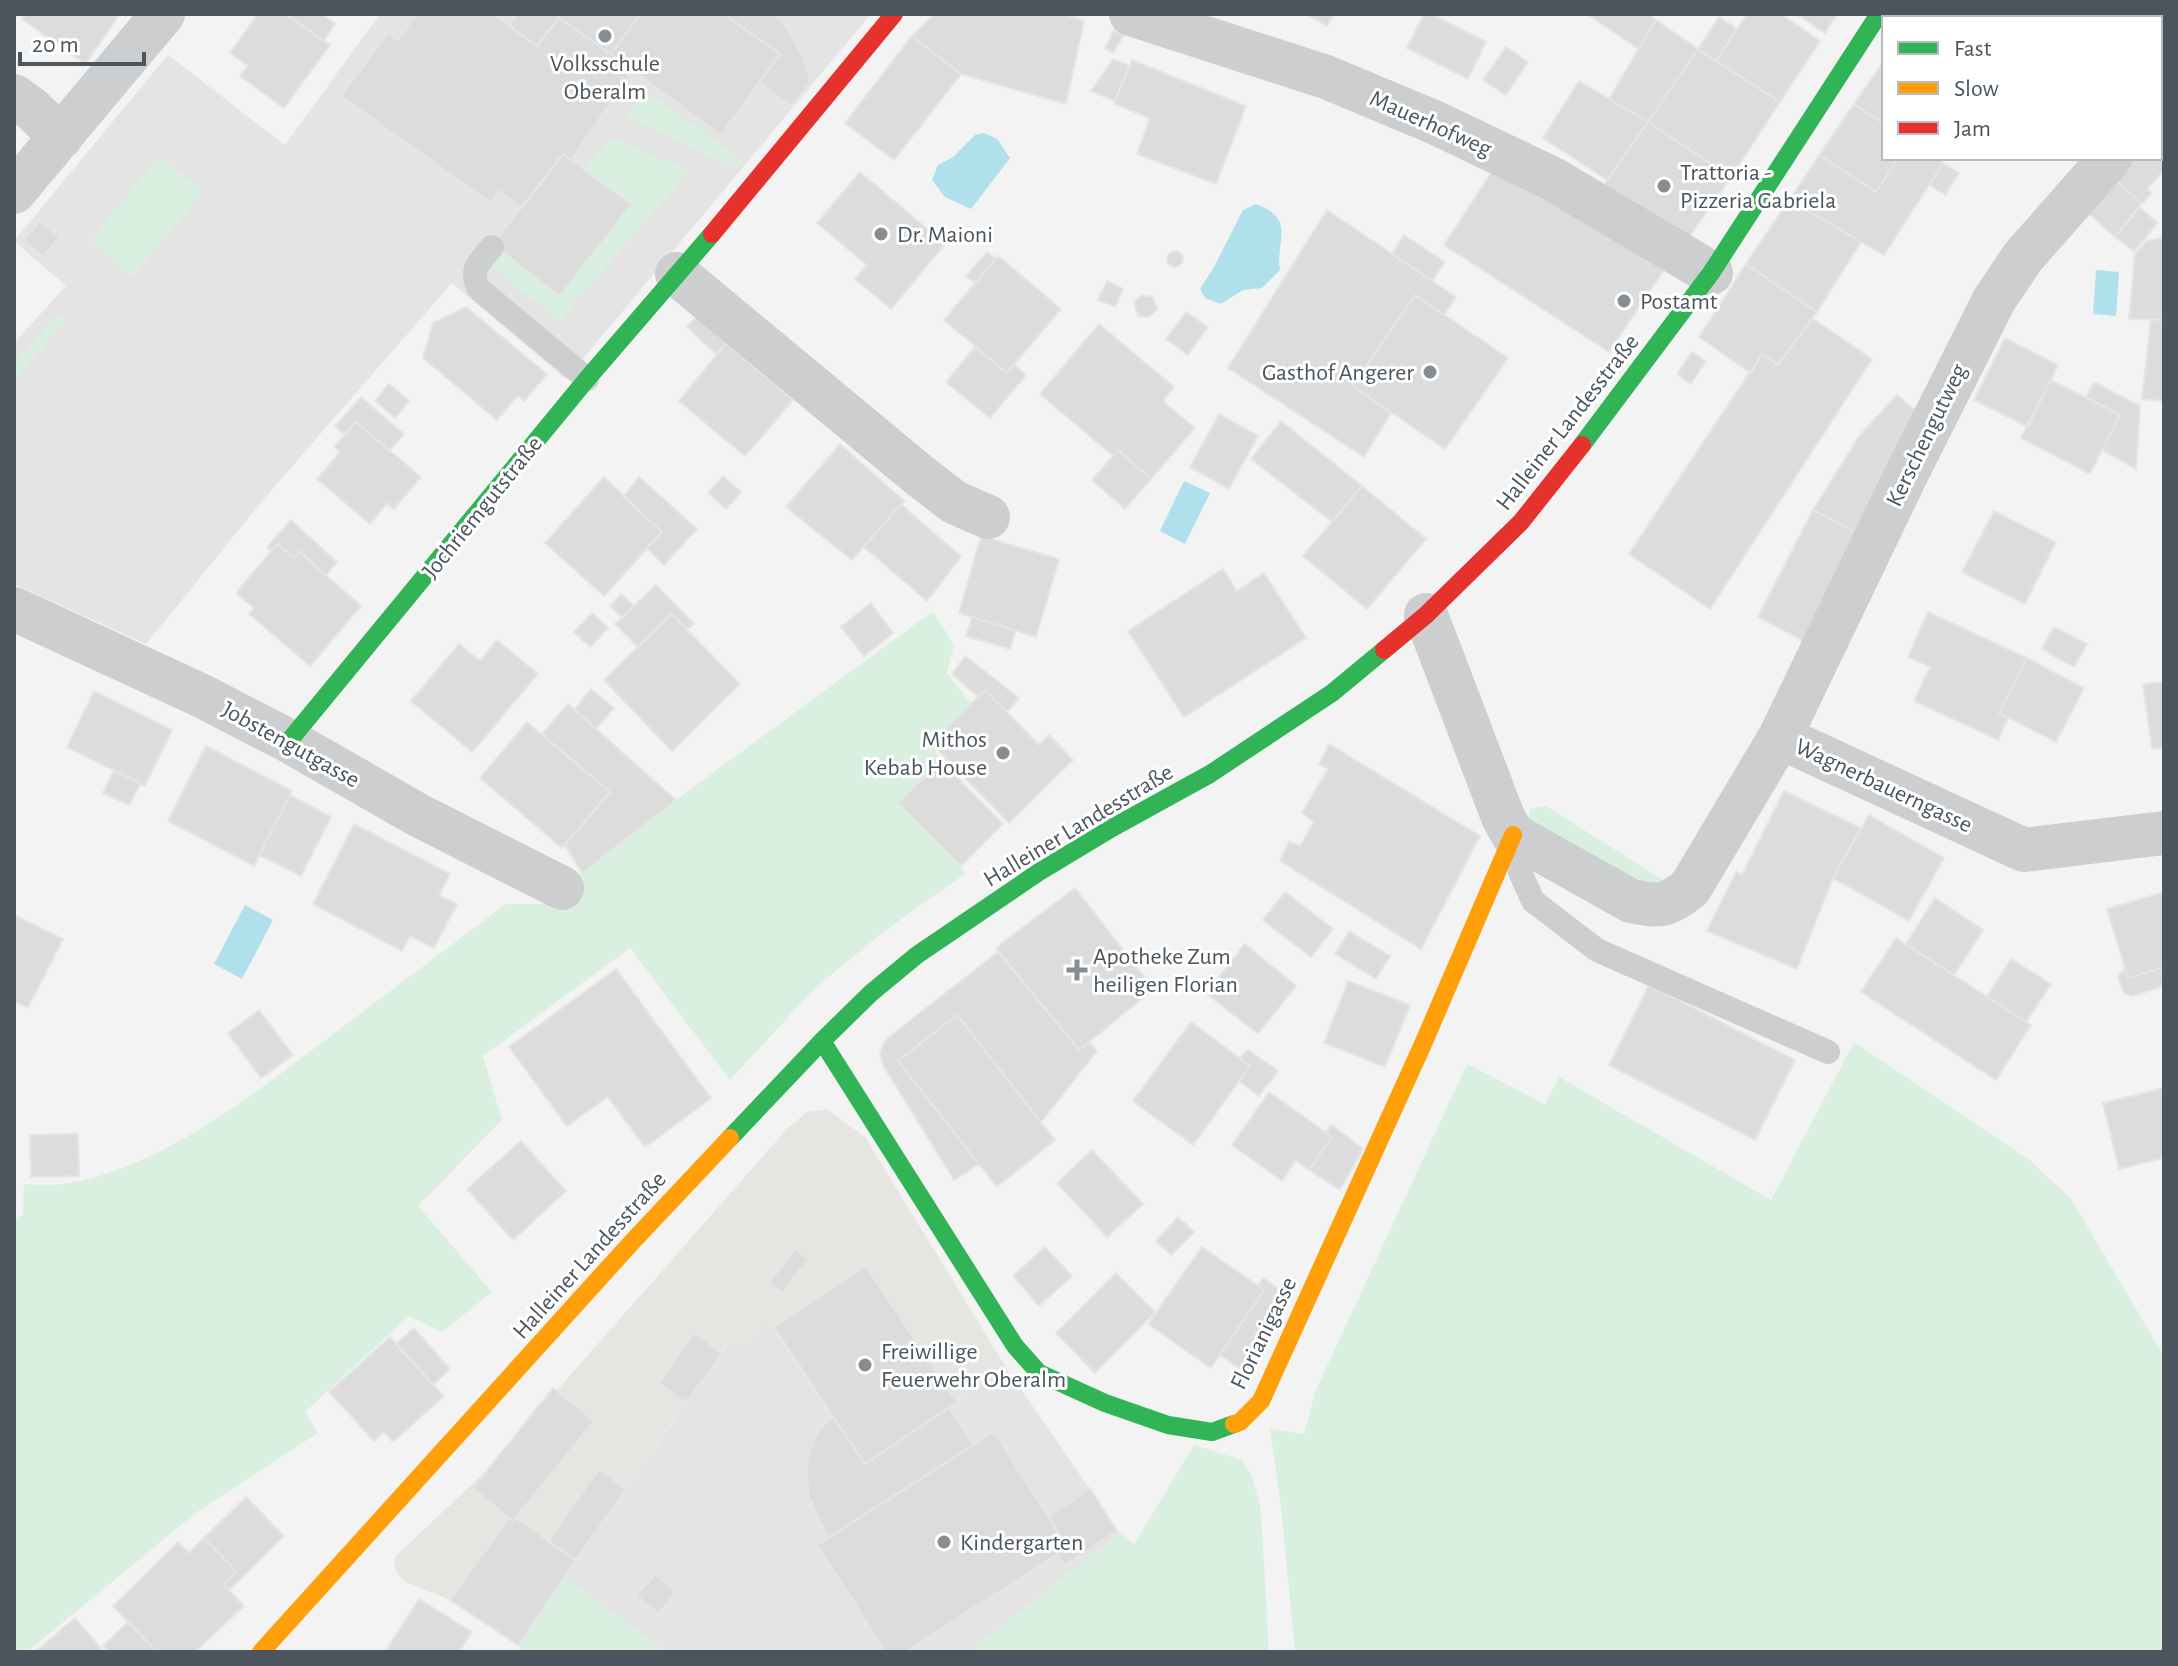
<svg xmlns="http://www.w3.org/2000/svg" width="2178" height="1666" viewBox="0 0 2178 1666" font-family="'Alegreya Sans',sans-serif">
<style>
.commercial{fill:#e7e5e1}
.education{fill:#e5e4e4}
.green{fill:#d9f0e1}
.water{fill:#b0e0eb}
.building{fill:#dcdcdd;stroke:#e4e5e5;stroke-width:2}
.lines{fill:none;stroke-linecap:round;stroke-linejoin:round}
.lane{stroke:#ccced0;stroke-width:24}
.street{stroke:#ccced0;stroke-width:44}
.fast{stroke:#30b455;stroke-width:18}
.slow{stroke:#ff9f0a;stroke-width:18}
.jam{stroke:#e5322d;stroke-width:18}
.poi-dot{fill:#858c92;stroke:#fff;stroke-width:3}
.labels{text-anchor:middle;stroke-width:6;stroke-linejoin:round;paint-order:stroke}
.poi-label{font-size:24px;fill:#4a555e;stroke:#fff;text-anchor:start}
.street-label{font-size:24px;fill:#4a555e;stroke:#fff}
</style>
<rect width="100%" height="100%" fill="#f3f3f3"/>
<path class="commercial" d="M827,1109l38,28 142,232 -143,96 -95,-143 -22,26 -18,-8 -165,238 -44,69 -70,-47 -46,-19 -6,-7 -4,-9 2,-9 89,-84 303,-344 19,-16z"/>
<path class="education" d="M380,14h491l-305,365 -114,-96 -184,211 -122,150 -132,-60v-241l52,-57 -52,-45 154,-186 117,90z
M768,1321l96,143 143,-95 113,164 -151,119h-302l-103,-74 166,-238 17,8z"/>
<path class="green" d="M646,91l97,70 -6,7 -110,-51z
M612,137l77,34 -130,150 -71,-58 12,-14 60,47 70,-92 -45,-34z
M160,156l43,36 -71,85 -42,-36z
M59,314l7,7 -52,59v-15z
M933,611l21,34 -7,28 24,30 -40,39 10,19 -43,42 63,63 4,8 -79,56 -70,57 -86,93 -100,-132 -147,108 19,64 -84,86 74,86 -50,40 -33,-16 -104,96 13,21 -121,79 -170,140h-13v-429l9,-9 1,-30c10,1 21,2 31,1 102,-11 205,-96 285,-156 55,-42 111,-83 166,-125h36l134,-104z
M1546,806l122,77 -12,6 -128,-68 2,-12z
M1854,1042l177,119 40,38 93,157v296h-869l-14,-145 -11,-78 34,5 11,-42 152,-328 78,40 14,-27 212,123z
M1194,1445l48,15 11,19 8,31 8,142h-300l151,-119 14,11z
M564,1578l103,74h-150z"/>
<path class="water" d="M984,133l13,6 13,19 -39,51 -26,-12 -13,-17 6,-15 15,-8 22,-22z
M1256,204c41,16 19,35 24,66l-18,18 -19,2 -22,14 -16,-6 -5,-9 14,-22 29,-57z
M2096,270l23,2 -3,44 -23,-2z
M1184,481l26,12 -25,51 -25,-13z
M245,905l28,15 -31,59 -28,-15z"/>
<path class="building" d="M25,14h95l-35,50 -63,-45z
M258,14h28l44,31 -46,63 -44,-32 8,-10 -18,-13z
M286,14h36l13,10 -12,17z
M417,14h76l44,32 22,-28 74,52 -62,90 -8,-6 -41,54 -23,-17 -8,12 -150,-107 47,-63 10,7z
M518,14h43l-24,32 -28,-20z
M561,14h79l-29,40 -52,-36z
M640,14h84l56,40 -59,81 -110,-81z
M724,14h51l9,10 19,32 8,26 -20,24 -32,-24 21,-28z
M935,14h128l21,7 -18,83 -105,-30 -49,-38z
M1306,14h28l-7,12z
M1424,14h8l54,28 -18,37 -61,-31z
M1587,14h61l8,6 -17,29z
M1747,14h34l39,27 -40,61 -64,-41z
M1797,14h40l-12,19z
M1919,14h37l5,4h-45z
M1956,14h46l-4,4h-37z
M2080,14h84v34l-4,1v-31h-80z
M1719,17l18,12 -21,32 -18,-12z
M1656,20l42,29 -50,73 -39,-23z
M1114,30l10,5 -11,18 -8,-5z
M912,36l49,38 -67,86 -49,-37z
M1506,47l22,15 -22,33 -23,-15z
M1698,49l82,53 -49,75 -83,-55z
M1113,59l16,6 -14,36 -24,-10z
M1132,60l114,46 -30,78 -79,-30 13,-36 -36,-14z
M1884,61v63l-30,-20z
M1579,81l69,41 -41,58 -64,-42z
M1854,104l30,20v34h52l7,5 -59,92 -95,-55z
M1854,104l30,20v34h14l-22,34 -57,-37z
M2164,110v60l-17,19 5,4 -10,11 -33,-30 14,-16h37v-44z
M1648,122l83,55 -49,70 -83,-55z
M563,154l68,50 -71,92 -67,-52z
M1943,163l16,10 -14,22 -15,-10z
M1495,167l173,97 -59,88 -165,-107z
M860,172l85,72 -54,65 -36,-30 12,-14 -50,-42z
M2109,174l33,30 -27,33 -35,-31z
M1789,200l72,42 -44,70 -71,-48z
M2139,207l19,16 -24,28 -19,-14z
M1327,210l129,87 -12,18 -29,-20 -62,91 38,27 -27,44 -136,-89z
M40,221l20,16 -17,20 -19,-17z
M1404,235l41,27 -13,19 -40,-27z
M2164,237v83l-35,-1 6,-65 12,-13z
M1167 259a8 8 0 1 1 16 0a8 8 0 1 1-16 0Z
M987,252l9,7 -21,24 -9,-7z
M998,256l63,53 -54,64 -63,-53z
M1746,264l71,48 -39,53 -16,-11 -11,19 -52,-36z
M1107,281l16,8 -8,18 -17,-7z
M1142,295l11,2 4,12 -8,8 -11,-1 -4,-14z
M1415,295l93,63 -63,91 -92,-63z
M466,307l81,67 -23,27 -6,-6 -21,25 -74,-62 10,-35z
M704,309l29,27 -17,18 -29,-27z
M1186,312l22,15 -20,28 -22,-16z
M1812,318l60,41 -162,250 -81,-55 133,-200 16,11z
M2151,319l13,1v81l-22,-2z
M1099,324l75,63 -11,14 32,27 -44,51 -33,-29 -5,6 -73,-62z
M2005,338l53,27 -30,62 -54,-27z
M726,343l67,57 -48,56 -66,-55z
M975,347l32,26 7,-9 12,11 -36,43 -44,-36z
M1692,352l14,9 -15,23 -14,-10z
M2051,380l69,35 -30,59 -69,-36z
M2094,382l46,24 -4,63 -34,-19 18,-35 -34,-18z
M389,384l20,17 -14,17 -20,-17z
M1897,395l24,20 -56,122 -52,-27 47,-75z
M361,397l43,37 -15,17 -33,-29 -12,12 -9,-8z
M1219,414l39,22 -29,53 -39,-22z
M1281,421l81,65 -30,36 -81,-63z
M356,422l65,55 -27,32 -7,-6 -17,21 -53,-45 23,-27 -6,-5z
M840,444l64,57 -52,59 -66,-53z
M1118,450l33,29 -26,30 -33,-29z
M723,476l18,16 -15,17 -18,-16z
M604,477l58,55 -58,64 -59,-53z
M639,477l58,52 -33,36 -17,-17 15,-16 -39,-35z
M1362,486l64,53 -59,70 -64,-53z
M901,504l60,53 -34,44 -63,-54z
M1813,510l52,27 -56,107 -51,-27z
M1994,511l62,31 -31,62 -63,-32z
M291,520l46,42 -11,13 -27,-24 -5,7 -17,-14 -6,7 -4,-4z
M981,536l78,23 -23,78 -77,-24z
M277,544l17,14 5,-7 62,55 -51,60 -61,-52 5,-6 -18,-15z
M1223,569l14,22 27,-18 42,65 -122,79 -56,-86z
M656,585l38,39 -7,5 -15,-15 -34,33 -23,-23z
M621,594l13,12 -11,12 -13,-12z
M871,603l22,30 -29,23 -23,-29z
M1928,612l99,46 -28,55 9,5 -10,22 -84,-39 16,-34 -22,-10z
M592,613l16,15 -18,19 -16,-15z
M672,614l68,70 -68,67 -68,-71z
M972,617l43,14 -5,18 -44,-13z
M2054,627l33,17 -13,23 -32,-18z
M497,640l41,34 -66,78 -61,-51 48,-57 21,17z
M965,656l54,42 -12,14 -22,-22 -7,7 -26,-23z
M2027,658l57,30 -28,54 -57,-29z
M2164,682v65l-12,2 -9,-65z
M591,689l23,19 -18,21 -22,-19z
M985,690l54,55 10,-10 24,25 -64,63 -78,-80z
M94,691l78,39 -27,56 -78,-39z
M568,704l108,96 -94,73 -17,-28 45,-53 -68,-58z
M527,722l83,70 -48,56 -82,-70z
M1329,744l151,92 -59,113 -141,-88 9,-20 11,5 14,-24 -12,-9 26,-44 -9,-5z
M206,746l86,45 -38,75 -86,-45z
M941,761l62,63 -42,42 -63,-63z
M114,770l27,13 -12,22 -26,-12z
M1784,791l77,37 -28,50 -36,91 -90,-38 29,-59 6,3z
M290,795l41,22 -30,59 -42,-21z
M1869,815l75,43 -35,63 -76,-43z
M354,824l96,50 -11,22 18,8 -23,44 -24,-12 -8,15 -89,-47z
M1075,888l79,101 -75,61 -83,-102z
M1285,892l48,37 -22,28 -48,-37z
M2164,892v75l-36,11 -21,-69z
M1935,898l48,32 -29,45 -48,-31z
M14,915l49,24 -35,69 -14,-7z
M1349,931l41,25 -14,23 -41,-25z
M1896,938l135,87 -35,55 -135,-88z
M1245,944l51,42 -38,48 -52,-41z
M998,952l81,98 10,-8 8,9 -56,71 -84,-107 -59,46 81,103 -25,16 -71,-115 -3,-11 3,-10 5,-6z
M2011,959l40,25 -25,38 -39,-26z
M2125,968l3,10 34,-10 2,12 -5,8 -27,8 -8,-3 -6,-16z
M616,969l95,129 -66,49 -37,-50 -41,29 -58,-79z
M1348,981l62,24 -25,62 -61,-24z
M1649,985l146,75 -40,80 -146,-75z
M259,1010l34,45 -32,23 -33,-45z
M957,1015l98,125 -58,47 -99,-126z
M1191,1022l59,44 -57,79 -60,-44z
M1248,1050l30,21 -19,25 -20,-15 11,-15 -10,-8z
M2164,1088v70l-45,11 -16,-66z
M1269,1092l63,45 -23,33 -13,-10 -14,21 -50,-36z
M1332,1125l31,24 -23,41 -31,-20 23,-33 -7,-5z
M78,1134l1,42 -48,1 -1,-42z
M521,1141l45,50 -53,49 -46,-51z
M1092,1150l51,54 -36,33 -50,-54z
M1178,1217l16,15 -23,23 -15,-14z
M1045,1247l27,29 -33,30 -26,-30z
M1202,1247l62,43 -53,78 -63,-44z
M795,1249l13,10 -26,34 -13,-10z
M866,1266l91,136 -92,62 -91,-137z
M1116,1273l39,39 -60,61 -39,-40z
M1263,1278l27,19 -49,72 -21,-14 44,-65 -6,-4z
M414,1328l36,41 -17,16 -37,-41z
M694,1333l28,20 -36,50 -27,-20z
M390,1337l54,59 -51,46 -9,-10 -10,9 -45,-49z
M553,1388l41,33 -81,100 -40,-33z
M949,1408l24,37 -145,93 -20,-43 -1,-34 8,-23 6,-10 12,-11 32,47z
M994,1432l74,115 -163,105h-19l-69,-107z
M599,1469l27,20 -50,71 -28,-18z
M1090,1488l27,43 -52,34 -8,-11 11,-7 -20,-30z
M246,1497l38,39 -55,54 -6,-6 13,-13 -32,-33z
M509,1518l4,3 3,-3 60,42 -58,85 -68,-45z
M204,1538l32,33 -13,13 21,22 -49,46h-38l-44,-46 65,-64 11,11z
M655,1574l21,18 -18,22 -22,-19z
M419,1599l53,33 -13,20h-74z
M75,1618l29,34h-67l-1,-1z
M128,1622l29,30h-48l-6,-6z"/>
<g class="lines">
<path class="lane" d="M492,247c-13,16 -23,22 -13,42l108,90
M1514,841l6,31 13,29 64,49 231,102"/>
<path class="street" d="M1131,14l195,63 110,46 115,55 160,95
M14,96l19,14 28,27
M2160,101l4,-5
M14,192l149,-178
M677,274l242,201 35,27 34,15
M14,609l188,87 87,45 129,74 144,73
M1426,615l77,202 10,18 118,66c29,6 35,6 59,-13l90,-151 244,113 140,-17
M1780,737l126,-262 88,-175 29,-43 87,-99"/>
<path class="fast" d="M1582,445l129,-172 168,-259
M289,741l298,-362 125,-145
M822,1041l193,305 24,27 66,30 63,22 44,7 22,-8
M730,1138l92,-97 49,-48 46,-38 122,-83 73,-44 98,-54 122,-81 52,-43"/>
<path class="slow" d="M1234,1424l6,-2 21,-21 162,-357 90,-209
M261,1652l371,-410 98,-104"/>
<path class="jam" d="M712,234l182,-220
M1384,650l42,-35 95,-93 61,-77"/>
</g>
<g class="poi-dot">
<circle cx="605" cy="36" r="8"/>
<circle cx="1664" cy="186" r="8"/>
<circle cx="881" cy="234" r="8"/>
<circle cx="1624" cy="301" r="8"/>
<circle cx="1430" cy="372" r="8"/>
<circle cx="1003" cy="753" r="8"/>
<path d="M1073 958h8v8h8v8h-8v8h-8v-8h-8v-8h8z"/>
<circle cx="865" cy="1365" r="8"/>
<circle cx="944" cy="1542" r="8"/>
</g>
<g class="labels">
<g class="poi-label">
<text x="605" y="71" text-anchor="middle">Volksschule<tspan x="605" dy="28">Oberalm</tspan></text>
<text x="1680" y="180">Trattoria -<tspan x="1680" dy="28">Pizzeria Gabriela</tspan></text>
<text x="897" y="242">Dr. Maioni</text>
<text x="1640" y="309">Postamt</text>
<text x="1414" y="380" text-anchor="end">Gasthof Angerer</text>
<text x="987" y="747" text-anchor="end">Mithos<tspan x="987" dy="28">Kebab House</tspan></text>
<text x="1093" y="964">Apotheke Zum<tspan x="1093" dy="28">heiligen Florian</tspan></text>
<text x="881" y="1359">Freiwillige<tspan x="881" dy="28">Feuerwehr Oberalm</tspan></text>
<text x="960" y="1550">Kindergarten</text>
</g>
<g class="street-label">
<text transform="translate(1431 123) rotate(24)" y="8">Mauerhofweg</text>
<text transform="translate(1567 422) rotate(-52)" y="8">Halleiner Landesstraße</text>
<text transform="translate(1926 435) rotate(-64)" y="8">Kerschengutweg</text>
<text transform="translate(482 507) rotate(-51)" y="8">Jochriemgutstraße</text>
<text transform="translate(291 744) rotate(29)" y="8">Jobstengutgasse</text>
<text transform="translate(1884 785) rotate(25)" y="8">Wagnerbauerngasse</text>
<text transform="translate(1078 825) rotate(-31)" y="8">Halleiner Landesstraße</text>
<text transform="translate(589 1255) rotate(-48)" y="8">Halleiner Landesstraße</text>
<text transform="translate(1263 1333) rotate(-64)" y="8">Florianigasse</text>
</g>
</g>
<rect width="2178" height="1666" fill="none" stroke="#4a555e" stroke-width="32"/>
<rect x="1882" y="16" width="280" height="144" fill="#ffffff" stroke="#b7bbbf" stroke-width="2"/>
<rect x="1898" y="42" width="40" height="12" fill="#30b455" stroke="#b7bbbf" stroke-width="2"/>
<text x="1954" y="56" font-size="24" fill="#4a555e">Fast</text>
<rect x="1898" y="82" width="40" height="12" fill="#ff9f0a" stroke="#b7bbbf" stroke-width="2"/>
<text x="1954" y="96" font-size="24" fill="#4a555e">Slow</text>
<rect x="1898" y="122" width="40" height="12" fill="#e5322d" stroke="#b7bbbf" stroke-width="2"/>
<text x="1954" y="136" font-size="24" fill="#4a555e">Jam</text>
<path d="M20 52v12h124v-12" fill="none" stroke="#4a555e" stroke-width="4"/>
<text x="32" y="52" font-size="24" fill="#4a555e" stroke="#ffffff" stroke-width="6" paint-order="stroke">20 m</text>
</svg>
